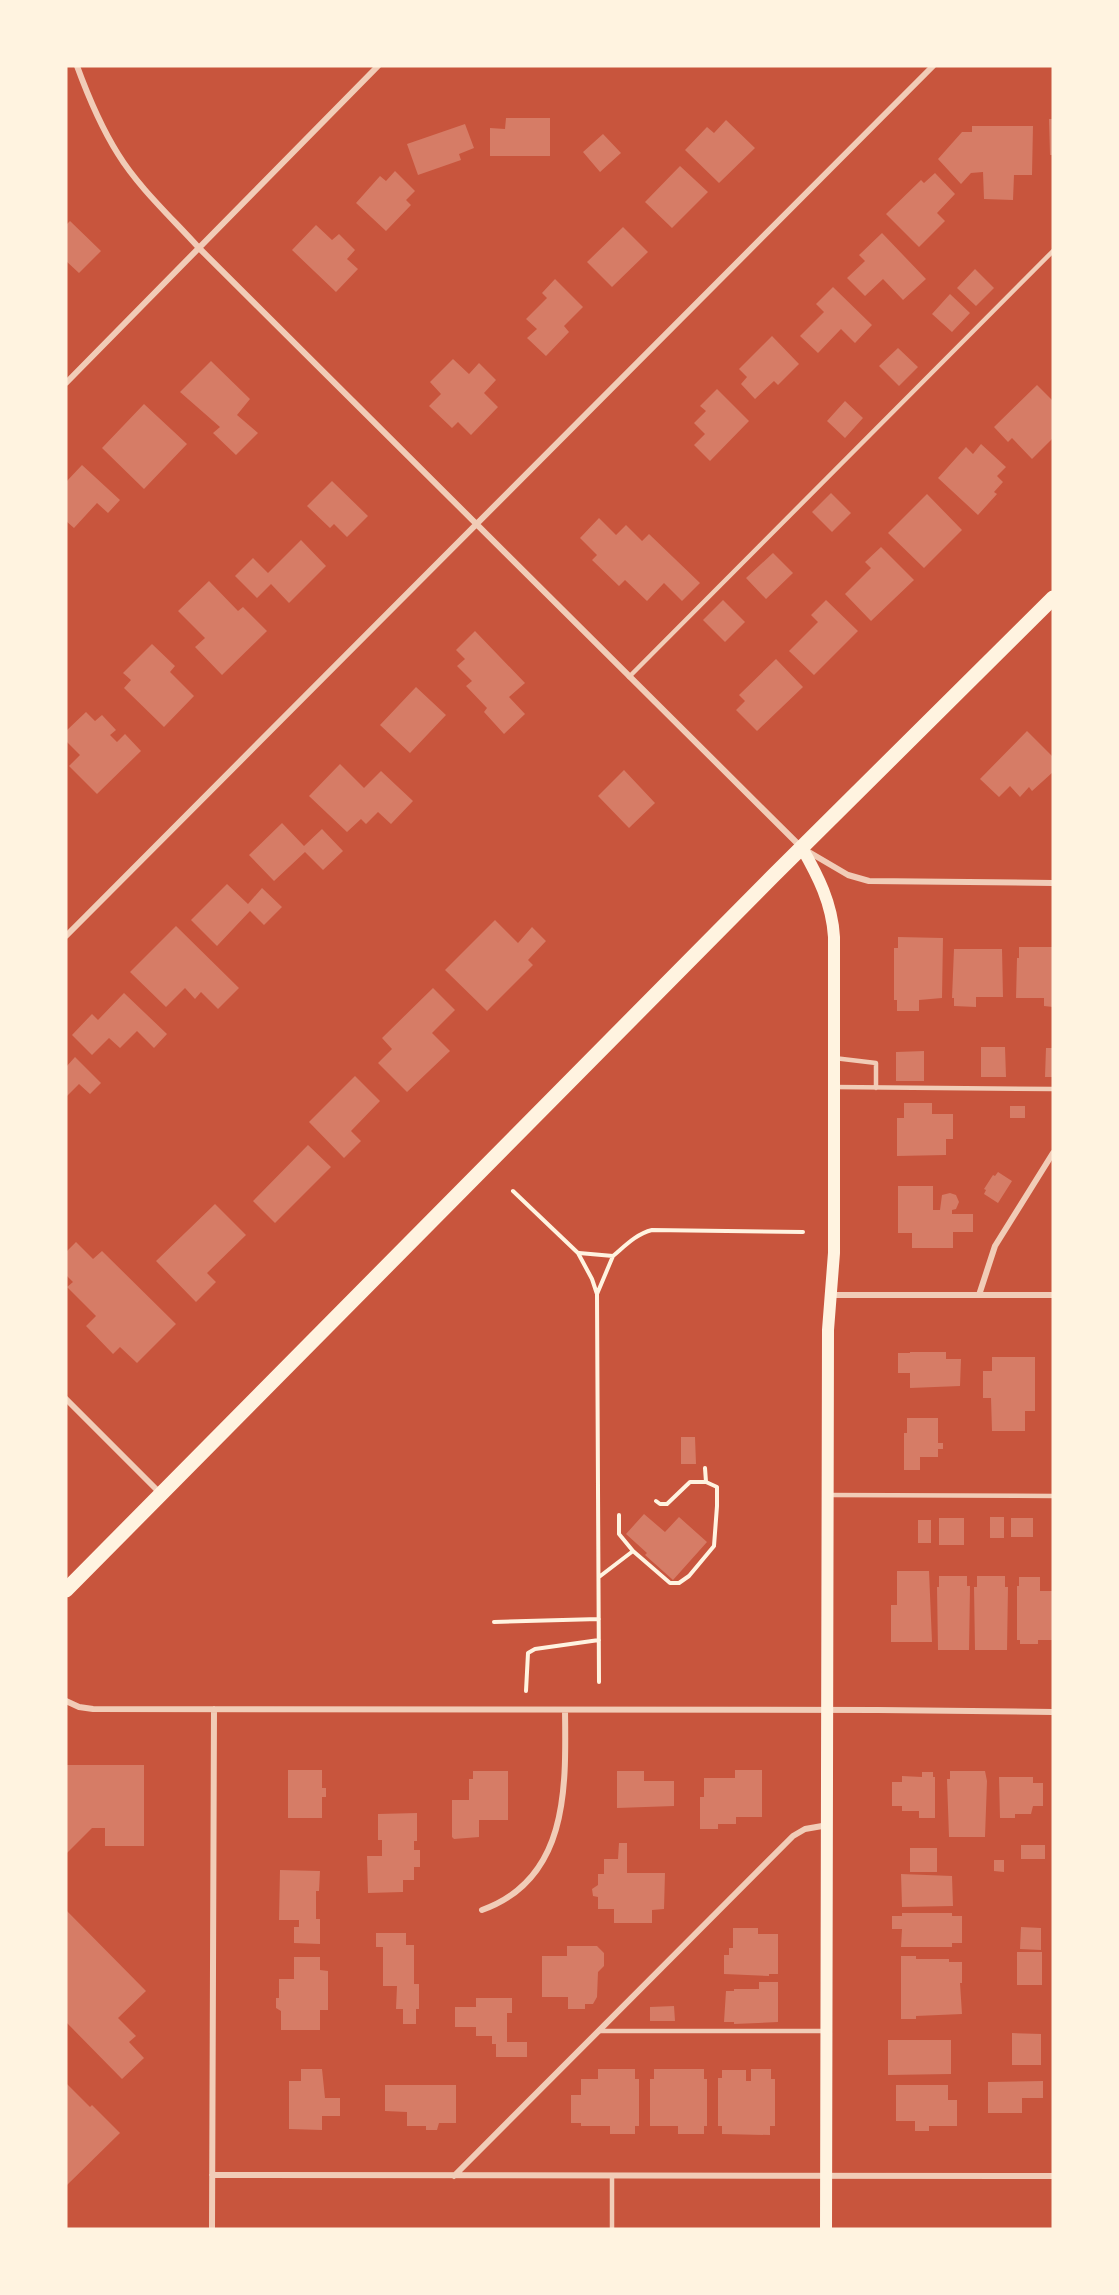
<svg xmlns="http://www.w3.org/2000/svg" width="1119" height="2295" viewBox="0 0 1119 2295" font-family="'PT Sans Narrow',sans-serif">
<style>
.building{fill:#d67c66}
.lines{fill:none;stroke-linecap:round;stroke-linejoin:round}
.path{stroke:#fff3e0;stroke-width:4}
.service{stroke:#f1ccb7;stroke-width:4.5}
.minor{stroke:#f1ccb7;stroke-width:6}
.secondary{stroke:#fff3e0;stroke-width:12}
.primary{stroke:#fff3e0;stroke-width:15}
</style>
<rect width="100%" height="100%" fill="#c8553d"/>
<path class="building" d="M506,118h44v38h-60v-28l15,1z
M1049,119h4v36h-3z
M726,120l29,28 -36,35 -34,-33 22,-23 7,6z
M465,124l9,24 -15,6 2,6 -43,15 -11,-31z
M972,126h61l-1,49h-18l-1,25 -29,-1 -1,-27 -12,1 -10,11 -23,-25 24,-27h10z
M603,134l18,19 -21,19 -17,-20z
M680,166l28,26 -36,36 -27,-26z
M395,171l20,20 -9,9 5,5 -25,26 -30,-28 24,-27 6,5z
M935,173l20,21 -18,19 8,8 -26,26 -33,-33 35,-34 3,3z
M70,221l31,30 -22,22 -13,-12v-36z
M316,225l16,15 7,-6 16,16 -8,9 11,10 -22,23 -44,-42z
M623,227l25,25 -36,35 -25,-25z
M882,233l44,46 -23,21 -20,-21 -18,17 -18,-18 18,-17 -6,-6z
M975,269l19,19 -18,18 -19,-18z
M555,279l28,28 -19,19 5,6 -23,24 -19,-18 10,-9 -11,-10 21,-21 -5,-5z
M833,287l39,38 -17,18 -14,-14 -23,24 -18,-17 24,-24 -8,-8z
M950,294l20,19 -18,19 -20,-18z
M772,336l27,28 -21,21 -4,-4 -19,18 -14,-15 6,-7 -8,-8z
M898,348l20,19 -19,19 -20,-20z
M453,359l16,15 10,-11 17,17 -12,13 14,14 -27,28 -13,-13 -6,6 -23,-22 12,-12 -11,-12z
M211,361l39,38 -13,16 21,18 -22,22 -23,-22 7,-6 -40,-35z
M1037,385l16,16v37l-21,21 -20,-21 -4,4 -14,-15z
M717,389l32,32 -39,40 -16,-16 11,-11 -11,-11 12,-12 -6,-5z
M845,401l18,17 -18,20 -18,-17z
M144,404l43,40 -43,45 -42,-41z
M981,444l25,23 -9,9 6,6 -9,10 3,2 -19,21 -40,-37 28,-31 7,7z
M82,465l38,35 -12,13 -11,-10 -23,25 -8,-7v-39z
M332,481l36,35 -21,21 -13,-13 -4,4 -23,-22z
M831,493l20,20 -19,19 -20,-20z
M927,494l35,36 -38,38 -36,-35z
M599,518l17,17 10,-10 16,16 7,-7 51,49 -18,18 -18,-18 -17,18 -22,-21 -6,6 -27,-26 5,-5 -17,-17z
M301,540l25,26 -37,37 -18,-19 -14,14 -22,-22 18,-18 15,15z
M881,547l33,33 -43,41 -26,-27 26,-26 -6,-6z
M773,553l20,20 -27,26 -20,-21z
M209,581l29,30 5,-4 24,24 -45,44 -27,-28 10,-9 -27,-27z
M723,600l22,22 -20,20 -22,-22z
M826,600l32,31 -44,44 -25,-24 29,-29 -7,-7z
M475,631l50,52 -16,14 16,17 -21,20 -20,-22 3,-4 -21,-22 6,-5 -15,-15 8,-7 -9,-9z
M152,644l23,22 -5,6 24,24 -30,31 -40,-39 7,-8 -8,-7z
M776,659l27,28 -46,44 -21,-21 9,-9 -6,-6z
M416,687l30,28 -36,38 -30,-28z
M86,712l9,9 7,-6 14,15 -6,5 7,7 8,-8 16,17 -44,43 -28,-28 11,-11 -14,-14v-10z
M1027,731l26,26v15l-21,19 -3,-4 -9,10 -10,-11 -11,11 -19,-18z
M340,764l24,24 17,-17 32,30 -22,23 -13,-12 -12,12 -5,-5 -14,13 -38,-36z
M624,770l31,33 -26,25 -31,-32z
M282,823l22,23 18,-17 21,22 -20,19 -18,-18 -31,29 -25,-26z
M227,884l21,20 14,-16 20,19 -18,18 -14,-14 -33,35 -26,-26z
M495,920l23,23 14,-16 14,14 -18,19 5,5 -46,46 -42,-41z
M176,926l63,62 -21,21 -17,-17 -6,7 -10,-11 -19,19 -36,-35z
M898,937l45,1 -1,60 -23,2v11h-22v-11h-3v-52h4z
M1019,947h34v60l-9,-1v-8h-28l1,-40h2z
M954,949h48l1,48h-27v10l-22,-1v-8h-2z
M433,988l22,22 -23,23 18,18 -43,41 -29,-29 14,-14 -10,-11z
M124,993l43,41 -13,14 -17,-17 -17,17 -11,-10 -17,17 -20,-20 20,-21 6,6z
M981,1047h24l1,30h-25z
M1046,1048h7v29h-8z
M924,1051v30h-28v-29z
M75,1057l26,26 -11,11 -11,-10 -13,13v-30z
M355,1076l25,25 -29,30 10,10 -17,17 -35,-36z
M904,1103h28v11h21v25h-7v16l-49,1v-38h7z
M1010,1106h15v12h-15z
M308,1145l23,22 -56,56 -22,-22z
M998,1172l14,9 -14,22 -14,-9 2,-4 -2,-1 9,-14 2,1z
M898,1186h35v24h7l2,-15 8,-2 6,2 3,7 -3,7 -4,1v4h21v18h-20v16h-41v-15h-14z
M215,1204l31,31 -39,38 9,9 -20,20 -40,-41z
M76,1242l17,17 9,-8 74,73 -39,39 -17,-16 -7,7 -27,-28 10,-10 -29,-29 6,-5 -7,-7v-23z
M910,1352h36v7h15l-1,27 -50,2v-15h-12v-20h12z
M992,1357h43v54h-10v20h-33l-1,-33h-8v-27h9z
M907,1418h31v25h5v6h-5v8h-18v13h-16v-37h3z
M681,1437h14l1,27h-15z
M644,1514l21,18 14,-15 28,25 -34,38 -28,-25 2,-2 -21,-19z
M990,1517h14v21h-14z
M939,1518h25v27h-25z
M1011,1518h22v19h-22z
M918,1520h13v23h-13z
M897,1571h32l3,71h-41v-37h6z
M939,1576h28v10h3l-1,64h-31l-1,-63h2z
M977,1576h28v11h3l-1,63h-32l-1,-63h3z
M1019,1577h21v14h13v49h-15v4h-18v-4h-3v-54h2z
M66,1765h78v81h-39v-18h-13l-26,26z
M288,1770h34v18h4v9h-4v21h-34z
M735,1770h27v47h-26v7h-18v5h-18v-32h4v-19h31z
M473,1771h35v49h-29v17l-25,2 -2,-2v-37h17v-21h4z
M617,1771h27v10h30v25l-57,2z
M950,1771h35l2,10 -2,56h-36l-2,-58h3z
M922,1772h11v5h2v41h-16v-7h-17v-5h-10v-24h10v-6l20,1z
M999,1777h34v6h10v23h-10l-2,8h-16v4h-15z
M417,1813v28h-3v9h6v17h-6v13h-11v12l-35,1 -1,-37h15v-16h-4v-26z
M619,1843h8v30h38l-1,36 -12,1v13h-38v-14h-16v-12l-5,-1 -1,-7 6,-4v-11h6v-15h14z
M1021,1845h24v14h-24z
M910,1848h27v24h-27z
M994,1860h10v12l-10,-1z
M280,1870l40,1 -1,20h-3v28h4v25l-26,-1v-16h5v-7h-20z
M901,1874l51,2 1,30 -51,1z
M66,1910l80,81 -28,27 18,18 -7,6 15,16 -22,21 -56,-57z
M902,1913h50v3h10v27h-10v4h-51l1,-18h-10v-13h10z
M1021,1927l20,1v22l-21,-1z
M733,1928h25v6h20v40h-9v2l-45,-2v-19h5v-7h4z
M376,1933h30v12h8v39h5v25h-3v15h-13v-15h-7l1,-23h-14v-39h-7z
M567,1946h30l7,7v13l-6,6 -1,25 -4,7h-8v5h-17v-12h-26v-41h25z
M1017,1952h25v33h-25z
M901,1956h15v3h33v3h13v21h-2l2,31 -46,2v3h-15z
M294,1957h26v13l8,1v39h-8v20h-39v-19l-5,-3v-10h3v-19h15z
M759,1982h19v40l-44,2v-2h-10l2,-31h8v-2h25z
M476,1998h36v15h-5v29h20v15h-31v-13h-4v-8h-16v-9h-21v-20h21z
M674,2006l1,15h-25v-14z
M1012,2033l29,1v31h-29z
M888,2040h63v34l-63,1z
M301,2069h21l3,29h15v18h-18v14l-33,-1v-48h12z
M598,2069h37v10h4v47h-4v8h-25v-8h-29v-3h-10v-28h10v-16h17z
M654,2069h50v10h3v47h-3v8h-26v-8h-28v-47h4z
M751,2069h20v10h4v47h-5v9l-48,-1v-8h-4v-48h4v-8h24v11h5z
M1043,2081v17h-21v15h-34v-31z
M66,2083l24,24 2,-2 28,28 -54,53z
M385,2085h71v38h-17l-2,7h-11v-4h-19v-14l-22,-1z
M896,2085h52v15h9v26h-28v5h-14v-10h-19z"/>
<g class="lines">
<path class="path" d="M513,1191l65,62 14,26 5,15 2,388
M579,1253l34,3c12,-10 23,-22 39,-26l151,2
M597,1294l16,-38
M705,1468l1,14
M619,1515v19l14,17
M599,1577l34,-26 37,32h9l10,-7 25,-30 3,-40v-19l-11,-5h-16l-23,22h-7l-4,-3
M494,1622l105,-3
M526,1691l2,-38 7,-4 64,-9"/>
<path class="service" d="M629,677l424,-426
M834,1058l42,5v25
M834,1087l219,2
M828,1495l225,1
M599,2031h225
M612,2176v53"/>
<path class="minor" d="M77,66c11,30 24,61 41,88 21,34 54,64 81,94l603,600 46,27 21,6 184,2
M66,383l312,-317
M66,936l867,-870
M831,1295h222
M979,1295l16,-49 58,-93
M66,1399l95,95
M66,1701l13,6 14,2 785,1 175,2
M482,1910c87,-31 84,-123 83,-200
M212,2175l841,1
M454,2176l339,-340 12,-7 23,-4
M212,2229l2,-520"/>
<path class="secondary" d="M802,848c16,28 30,55 32,89v316l-6,77 -2,899"/>
<path class="primary" d="M66,1590l707,-714 280,-278"/>
</g>
<rect width="1119" height="2295" fill="none" stroke="#fff3e0" stroke-width="135"/>
</svg>
